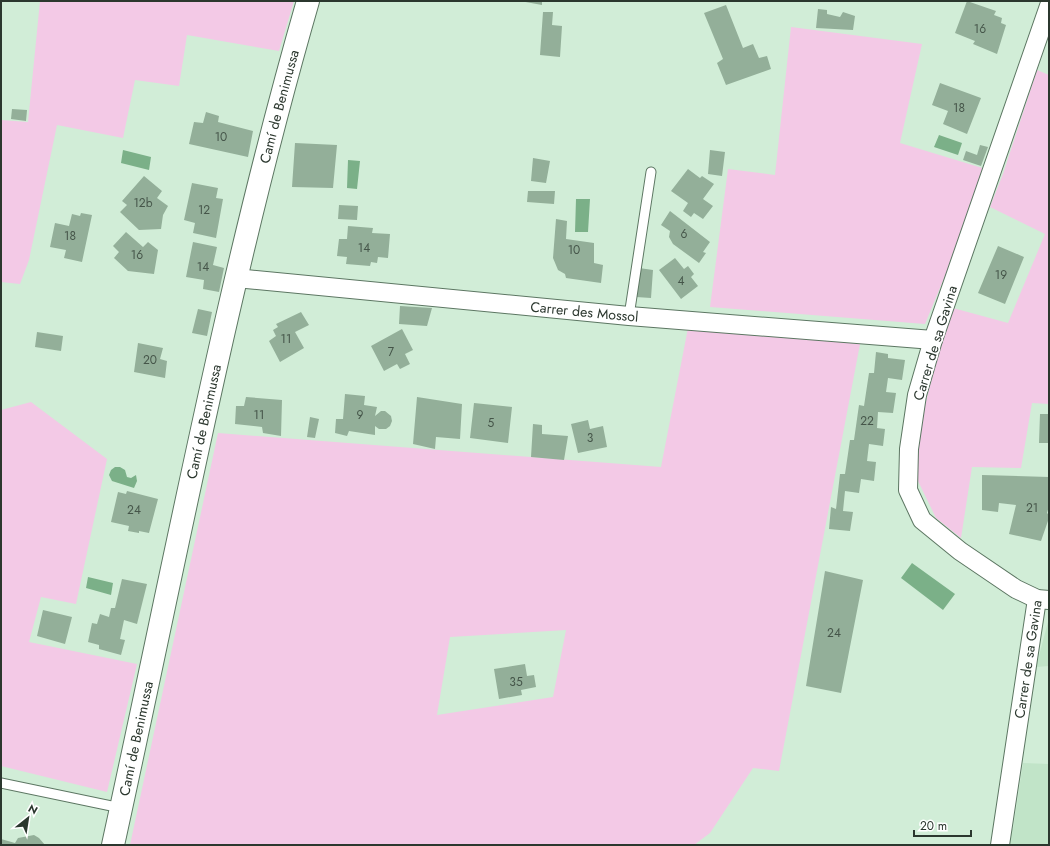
<svg xmlns="http://www.w3.org/2000/svg" width="1050" height="846" viewBox="0 0 1050 846" font-family="Jost,sans-serif">
<style>
.built{fill:#c1e4c8}
.green{fill:#f3c9e6;fill-rule:evenodd}
.water{fill:#7bb088}
.building{fill:#93af99}
.lines{fill:none;stroke-linecap:round;stroke-linejoin:round}
.service-casing{stroke:#5c7662;stroke-width:11}
.minor-casing{stroke:#5c7662;stroke-width:20}
.tertiary-casing{stroke:#5c7662;stroke-width:24}
.service{stroke:#fff;stroke-width:9}
.minor{stroke:#fff;stroke-width:18}
.tertiary{stroke:#fff;stroke-width:22}
.labels{text-anchor:middle;stroke-width:3.5;stroke-linejoin:round;paint-order:stroke}
.number-label{font-size:12px;fill:#455549}
.street-label{font-size:14px;fill:#2b372e;stroke:#fff}
</style>
<rect width="100%" height="100%" fill="#d1edd7"/>
<path class="built" d="M1049,621v45l-13,1 12,-45z
M1023,763l26,1v81h-56l2,-20 18,4z"/>
<path class="green" d="M40,1h254l-15,50 -92,-16 -8,51 -44,-6 -12,58 -66,-13 -28,135 -9,24 -19,-2v-162l27,2z
M791,27l131,17 -22,99 89,27 -64,154 -215,-17 18,-138 47,6z
M1037,70l12,5v329l-17,-1 -11,65 -49,-1 -11,71 -25,-20 -19,-39 2,-48 26,-109 8,-14 55,15 37,-89 -55,-27 13,-33z
M688,328l172,16 -81,427 -26,-3 -43,65 -16,12h-564l88,-412 443,34zM566,630l-13,67 -116,18 13,-78z
M31,402l76,57 -31,145 -35,-7 -12,45 108,22 -30,128 -106,-26v-356z"/>
<path class="water" d="M939,135l23,8 -4,12 -24,-8z
M123,150l28,7 -2,13 -28,-7z
M348,160l12,1 -3,28 -10,-1z
M576,199h14l-2,33h-13z
M115,467h5l5,3 2,7 4,1 5,-3 1,6 -3,7 -22,-7 -3,-6 2,-5z
M912,563l43,31 -12,16 -42,-32z
M88,577l25,6 -2,12 -25,-7z"/>
<path class="building" d="M520,1h22v4z
M967,1l29,10 -2,4 8,3 -1,5 5,2 -9,29 -24,-10 2,-3 -20,-8z
M726,5l17,43 10,-4 6,14 8,-2 4,13 -45,16 -9,-22 6,-4 -19,-46z
M818,9l9,1v4l13,3 3,-5 12,4 -2,14 -37,-2z
M543,12h10l-1,13 10,1 -2,31 -20,-2z
M940,83l41,15 -14,36 -24,-10 5,-13 -16,-6z
M12,109l15,1 -1,11 -15,-2z
M206,112l13,4 -1,6 35,9 -5,26 -59,-13 5,-22 9,1z
M295,143l42,2 -4,43 -41,-1z
M980,145l8,2 -7,19 -18,-6 3,-9 11,4z
M710,150l15,2 -3,24 -14,-2z
M533,158l17,3 -4,22 -15,-2z
M688,169l12,9 2,-2 12,8 -11,15 10,7 -10,13 -9,-6 -3,4 -8,-6 5,-8 -17,-12z
M144,176l18,15 -5,7 11,8 -5,9 -2,14 -22,1 -19,-18 7,-7 -5,-4z
M192,183l26,5 -2,10 7,1 -7,39 -23,-5 2,-10 -11,-3z
M528,191h27l-1,13 -27,-2z
M339,205l19,1 -1,14 -19,-1z
M670,211l40,31 -7,10 3,1 -7,10 -26,-19 -4,-7 1,-6 -9,-6z
M81,213l11,2 -10,47 -18,-4 2,-8 -16,-3 5,-24 14,3 3,-12 8,2z
M556,219l11,2 -1,18 28,4v20l9,2 -2,18 -35,-5 -1,-4 -7,-4 -5,-12z
M348,226l25,2 -1,5 18,1 -2,24 -10,-1 -1,6 -6,-1 -1,4 -24,-2 1,-7 -10,-1 2,-17h8z
M126,232l17,15 5,-5 10,8 -4,24 -26,-3 -14,-13 5,-6 -6,-6z
M193,242l24,5 -4,18 11,3 -5,24 -16,-3 1,-9 -18,-3z
M998,246l26,11 -19,47 -27,-11z
M675,258l9,11 4,-3 6,8 -3,3 7,9 -17,13 -22,-29z
M639,268l14,2 -2,28 -15,-1z
M400,306l32,2 -5,18 -28,-2z
M198,309l14,3 -5,24 -15,-3z
M301,312l8,13 -14,7 9,16 -24,14 -11,-21 7,-5 -3,-6 5,-3 -2,-3z
M402,329l11,21 -8,4 5,10 -10,5 -3,-5 -13,7 -13,-25z
M37,332l26,4 -2,15 -26,-4z
M138,343l25,5 -3,11 7,2 -2,17 -31,-6z
M876,352l12,2v4l17,2 -3,20 -14,-2 -2,14 10,1 -3,20 -15,-1 -1,16 8,1 -2,17 -14,-2 -2,17 9,1 -2,19 -13,-2 -2,14 -14,-2 -2,20 10,1 -3,19 -21,-2 2,-22 5,2 4,-35h5l5,-34h4l5,-35 5,1 5,-33h5z
M345,394l20,2 -1,9 13,2 -2,9 6,-5h4l6,5 1,5 -2,5 -4,3h-7l-4,-3v9l-26,-4 -2,5 -12,-3 1,-14h7z
M246,397l36,3 -1,36 -18,-3 -1,-6 -27,-3 1,-18h8z
M417,397l45,7 -2,35 -24,-2 -1,12 -22,-5z
M474,403l38,4 -4,36 -38,-5z
M1040,414h9v29h-10z
M310,417l9,2 -4,19 -8,-1z
M588,420l2,9 13,-3 4,21 -29,6 -7,-29z
M533,424l9,1v9l26,2 -4,24 -33,-3z
M982,475l67,2v29l-2,7 2,2v3l-8,23 -32,-7 7,-29 -17,-2 -1,9 -16,-2z
M127,491l31,8 -9,34 -10,-2v2l-11,-2 1,-5 -18,-4 7,-30 8,2z
M825,571l38,9 -22,113 -35,-7z
M122,579l25,5 -10,40 -13,-4 -4,19 5,1 -4,15 -22,-6v-4l-11,-3 4,-19 5,1 3,-10 9,3 2,-9h4z
M43,610l29,7 -7,27 -28,-8z
M525,664l2,12 7,-1 2,12 -15,3 1,5 -23,4 -5,-30z
M34,835l5,3 6,7h-44v-6l14,4 3,-5z"/>
<g class="lines">
<defs>
<path id="service" d="M629,316l22,-144
M1,783l120,25"/>
<g id="minor">
<path d="M1049,6l-116,334 -16,55 -8,54 -1,41 14,30 38,31 56,38 21,10 12,1"/>
<path id="s1" d="M236,278l393,38 304,24"/>
<path id="s2" d="M1000,845l37,-246"/>
</g>
<g id="tertiary">
<path id="s3" d="M113,845c62,-282 115,-567 195,-844"/>
</g>
</defs>
<use href="#service" class="service-casing"/>
<use href="#minor" class="minor-casing"/>
<use href="#tertiary" class="tertiary-casing"/>
<use href="#service" class="service"/>
<use href="#minor" class="minor"/>
<use href="#tertiary" class="tertiary"/>
</g>
<g class="labels">
<g class="number-label">
<text x="980" y="33">16</text>
<text x="959" y="112">18</text>
<text x="221" y="141">10</text>
<text x="143" y="207">12b</text>
<text x="204" y="214">12</text>
<text x="684" y="238">6</text>
<text x="70" y="240">18</text>
<text x="364" y="252">14</text>
<text x="574" y="254">10</text>
<text x="137" y="259">16</text>
<text x="203" y="271">14</text>
<text x="1001" y="279">19</text>
<text x="681" y="285">4</text>
<text x="286" y="343">11</text>
<text x="391" y="356">7</text>
<text x="150" y="364">20</text>
<text x="259" y="419">11</text>
<text x="360" y="419">9</text>
<text x="867" y="425">22</text>
<text x="491" y="427">5</text>
<text x="590" y="442">3</text>
<text x="1032" y="512">21</text>
<text x="134" y="514">24</text>
<text x="834" y="637">24</text>
<text x="516" y="686">35</text>
</g>
<g class="street-label">
<text dy="5" stroke="none"><textPath href="#s3" startOffset="757">Camí de Benimussa</textPath></text>
<text dy="5" stroke="none"><textPath href="#s1" startOffset="350">Carrer des Mossol</textPath></text>
<text transform="translate(935 343) rotate(-73)" y="5">Carrer de sa Gavina</text>
<text dy="5" stroke="none"><textPath href="#s3" startOffset="433">Camí de Benimussa</textPath></text>
<text dy="5" stroke="none"><textPath href="#s2" startOffset="188">Carrer de sa Gavina</textPath></text>
<text dy="5" stroke="none"><textPath href="#s3" startOffset="109">Camí de Benimussa</textPath></text>
</g>
</g>
<rect width="1050" height="846" fill="none" stroke="#2b372e" stroke-width="4"/>
<g transform="translate(28 818) rotate(30)" stroke="#ffffff" stroke-width="3" paint-order="stroke">
<path d="M0-3L7 15L0 10L-7 15Z" fill="#2b372e"/>
<text y="-6" font-size="11" font-weight="bold" text-anchor="middle" fill="#2b372e">N</text>
</g>
<path d="M914 830v6h57v-6" fill="none" stroke="#2b372e" stroke-width="2"/>
<text x="920" y="830" font-size="12" fill="#2b372e" stroke="#ffffff" stroke-width="3" paint-order="stroke">20 m</text>
</svg>
